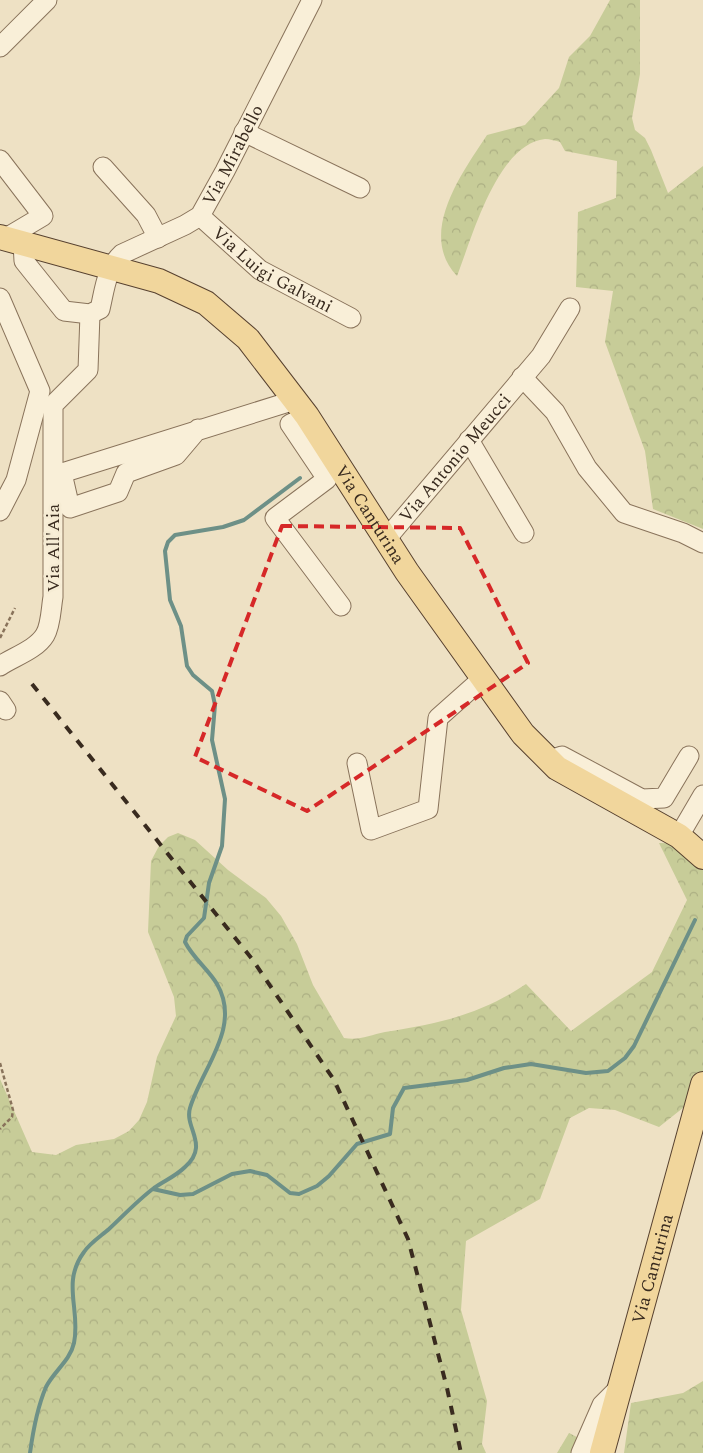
<svg xmlns="http://www.w3.org/2000/svg" width="703" height="1453" viewBox="0 0 703 1453" font-family="Spectral,serif">
<style>
.forest{fill:url(#forest-crowns)}
.lines{fill:none;stroke-linecap:round;stroke-linejoin:round}
.stream{stroke:#6d9087;stroke-width:4}
.minor-casing{stroke:#89735b;stroke-width:21}
.major-casing{stroke:#57412f;stroke-width:26}
.path{stroke:#89735b;stroke-width:2.5;stroke-dasharray:4 2.5;stroke-linecap:butt}
.minor{stroke:#f9efd8;stroke-width:19}
.major{stroke:#f1d69c;stroke-width:24}
.rail{stroke:#392b1f;stroke-width:4;stroke-dasharray:9 9;stroke-linecap:butt}
.marked{fill:none;stroke:#d62828;stroke-width:4;stroke-dasharray:10 6;stroke-linejoin:round}
.labels{text-anchor:middle;stroke-width:5;stroke-linejoin:round;paint-order:stroke}
.street-label{font-size:18px;fill:#392b1f;stroke:#f6ecd4}
</style>
<defs>
<pattern id="forest-crowns" width="20" height="18" patternUnits="userSpaceOnUse" patternTransform="scale(1.25)"><rect width="20" height="18" fill="#c7cc98"/><path d="M2 6a3 3 0 1 1 6 0M12 15a3 3 0 1 1 6 0" fill="none" stroke="#acaf83"/></pattern>
</defs>
<rect width="100%" height="100%" fill="#eee1c4"/>
<path class="forest" d="M610,0h30v74l-8,44 3,12 10,8 6,12 17,43 35,-27v363l-50,-20 -8,-58 -40,-109 8,-51 -37,-4 2,-75 38,-14 1,-37 -52,-10 -5,-9c-4,-1 -10,-3 -15,-3 -48,5 -73,99 -88,137 -40,-42 5,-103 30,-141l38,-10 34,-37 10,-31 21,-21z
M178,833l17,7 33,30 38,28 15,18 16,28 16,41 31,53c15,3 26,-3 41,-6 53,-8 97,-18 141,-48l45,47 81,-59 35,-72 -28,-57 44,1v248l-44,35 -44,-17 -26,-2 -19,10 -30,81 -74,42 -5,69 26,91 -5,43 4,9h-486v-374l32,73 24,3 20,-10 38,-6 15,-8 10,-11 8,-18 10,-45 19,-41 -2,-19 -26,-65 3,-71 8,-15 9,-9z
M703,1381v72h-79l7,-50 52,-10z
M569,1433l39,20h-51z"/>
<g class="lines">
<path class="stream" d="M153,1189l27,6 13,-1 39,-20 18,-3 17,4 23,18 9,1 18,-8 12,-10 28,-32 33,-10 3,-26 11,-20 63,-8 37,-12 27,-4 55,9 22,-2 17,-13 9,-12 61,-126
M30,1453c3,-22 7,-45 16,-66 8,-16 24,-26 28,-44 7,-33 -13,-60 10,-91 6,-9 17,-16 25,-23 15,-14 29,-29 45,-41 10,-7 22,-12 31,-21 25,-22 -1,-39 5,-59 12,-40 52,-81 27,-124 -9,-15 -24,-26 -32,-42l2,-6 17,-18 5,-35 13,-37 3,-47 -13,-59 3,-35 -3,-14 -19,-16 -6,-9 -6,-40 -11,-26 -5,-49 3,-9 7,-7 48,-8 21,-7 56,-42"/>
<defs>
<g id="minor">
<path d="M0,47l47,-47"/>
<path d="M244,132l116,56"/>
<path d="M0,160l43,56 -37,22"/>
<path d="M103,167l43,48 12,23"/>
<path id="s1" d="M200,216l60,54 91,48"/>
<path id="s2" d="M23,243l1,18 40,50 26,3 10,-5c5,-21 6,-40 22,-55l63,-29 15,-9 25,-45 87,-171"/>
<path d="M0,298l40,93 -24,89 -16,31"/>
<path d="M522,377l33,35 32,56 37,45 59,20 20,10"/>
<path d="M307,416l-17,8 37,55 -52,39 66,88"/>
<path d="M198,429l-22,26 -50,18 -8,19 -48,16 -8,-35 233,-73"/>
<path d="M469,440l55,93"/>
<path id="s3" d="M387,538l154,-182 29,-48"/>
<path d="M0,666c13,-9 36,-16 45,-31 6,-10 6,-27 8,-38v-192l35,-35 2,-56"/>
<path d="M0,701l6,9"/>
<path d="M550,760l12,-4 80,43 22,-1 25,-42"/>
<path d="M357,763l14,67 57,-21 10,-91 45,-40"/>
<path d="M679,836l24,-41"/>
<path d="M581,1453l21,-48 18,-18"/>
</g>
<g id="major">
<path id="s4" d="M0,237l159,44 47,22 42,36 59,77 100,156 116,162 34,34 122,68 24,21"/>
<path id="s5" d="M602,1453l101,-369"/>
</g>
</defs>
<use href="#minor" class="minor-casing"/>
<use href="#major" class="major-casing"/>
<path class="path" d="M0,638l15,-30
M0,1063l13,47 -1,7 -12,12"/>
<use href="#minor" class="minor"/>
<use href="#major" class="major"/>
<path class="rail" d="M32,684l220,275 82,121 74,159 39,149 14,65"/>
</g>
<path class="marked" d="M282,526l178,2 68,135 -221,148 -112,-54z"/>
<g class="labels">
<g class="street-label">
<text dy="6" stroke="none"><textPath href="#s2" startOffset="336">Via Mirabello</textPath></text>
<text dy="6" stroke="none"><textPath href="#s1" startOffset="91">Via Luigi Galvani</textPath></text>
<text dy="6" stroke="none"><textPath href="#s3" startOffset="105">Via Antonio Meucci</textPath></text>
<text dy="6" stroke="none"><textPath href="#s4" startOffset="486">Via Canturina</textPath></text>
<text transform="translate(53 548) rotate(-90)" y="6">Via All'Aia</text>
<text dy="6" stroke="none"><textPath href="#s5" startOffset="191">Via Canturina</textPath></text>
</g>
</g>
</svg>
